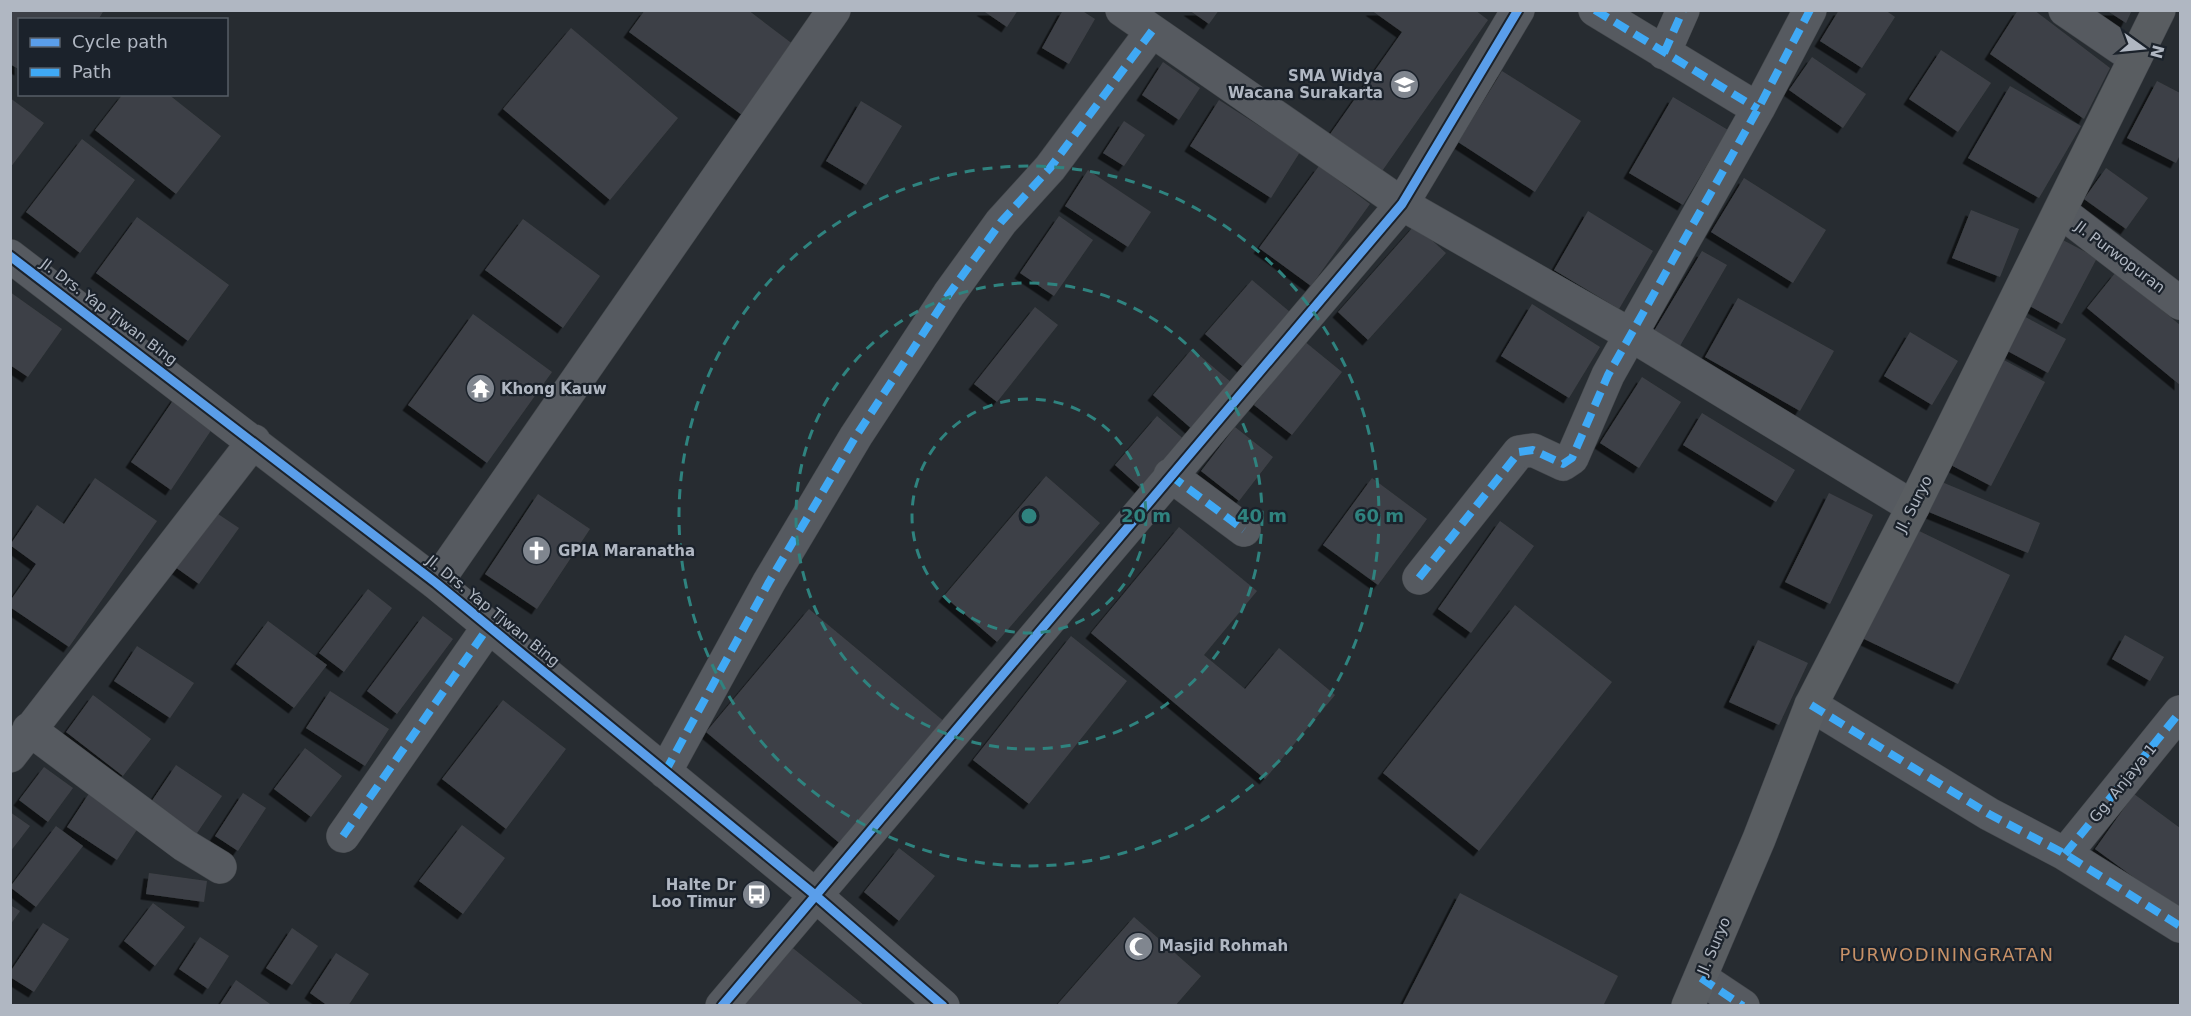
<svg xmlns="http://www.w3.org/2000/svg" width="2191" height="1016" viewBox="0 0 2191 1016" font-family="'DejaVu Sans',sans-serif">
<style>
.building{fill:#3e4146;filter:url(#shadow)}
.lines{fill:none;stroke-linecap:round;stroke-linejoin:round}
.minor-casing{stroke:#44484c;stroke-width:34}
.major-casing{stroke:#44484e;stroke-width:34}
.minor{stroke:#565a60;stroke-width:33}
.major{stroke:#595d61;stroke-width:33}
.quiet{stroke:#3fa9f5;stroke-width:8;stroke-dasharray:15 8;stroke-linecap:butt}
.cycleway-casing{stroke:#1b222b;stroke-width:13}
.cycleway{stroke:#5a9eea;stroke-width:9}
.ring{fill:none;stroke:#2f837f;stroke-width:3;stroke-dasharray:10 8}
.labels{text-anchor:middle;stroke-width:4.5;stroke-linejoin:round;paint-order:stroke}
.poi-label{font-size:15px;font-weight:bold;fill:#b0b7c2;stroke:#1b222b;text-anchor:start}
.street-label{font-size:15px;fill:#b0b7c2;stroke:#1b222b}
.quarter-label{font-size:18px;letter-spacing:1.5px;fill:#c79167;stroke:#1b222b}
.centre{fill:#2f837f;stroke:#1b222b;stroke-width:3}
.ring-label{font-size:18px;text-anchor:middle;font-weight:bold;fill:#2f837f;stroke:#1b222b;stroke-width:4.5;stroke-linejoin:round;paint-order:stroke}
</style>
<defs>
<filter id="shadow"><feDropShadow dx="-5.5" dy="5.5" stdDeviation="0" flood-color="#0009"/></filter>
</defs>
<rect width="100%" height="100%" fill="#272c31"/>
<path class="building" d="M10,10h94l-6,10h-78v50l-10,-6z
M645,10h103l46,35 -52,70 -113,-83z
M982,10h36l-11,17z
M1063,10h18l14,9 -26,45 -27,-16z
M1189,10h30l-10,14z
M1371,10h104l13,10 -108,154 -52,-37 74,-105z
M1839,10h46l10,7 -33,51 -42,-27z
M2018,10h16l76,58 -26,51 -94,-65z
M2106,10h26l-6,13z
M571,28l107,90 -68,82 -107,-91z
M1941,50l50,33 -33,49 -49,-33z
M1812,57l54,37 -23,34 -54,-38z
M1163,62l37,26 -21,32 -37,-25z
M1502,71l79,50 -46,71 -77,-50z
M2157,81l23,12v62l-4,8 -49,-25z
M2010,86l71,40 -42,72 -71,-40z
M123,94h45l53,42 -45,58 -81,-64z
M1673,97l55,33 -45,75 -54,-32z
M10,98l34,25 -34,45z
M1219,100l81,52 -29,46 -81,-52z
M861,101l41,25 -36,59 -40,-24z
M1124,121l21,14 -21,31 -21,-13z
M82,139l53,41 -55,73 -54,-41z
M1319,166l51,38 -59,82 -52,-38z
M2106,168l42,30 -22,31 -42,-30z
M1088,170l63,42 -23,35 -63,-41z
M1744,178l82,52 -33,53 -82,-51z
M1971,210l48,19 -19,48 -48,-19z
M1588,211l65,40 -34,58 -65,-39z
M1059,216l34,24 -39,56 -34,-23z
M137,217l92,68 -41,56 -92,-68z
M523,219l77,57 -37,52 -78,-58z
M1415,225l31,28 -78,87 -30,-28z
M2061,239l36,19 -35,66 -36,-20z
M1702,251l25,14 -50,86 -26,-15z
M2116,272l64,53v60l-93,-77z
M1252,280l38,32 -47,55 -38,-33z
M10,292l52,37 -34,48 -18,-12z
M1738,298l96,53 -34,60 -95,-54z
M1532,304l68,43 -31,51 -68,-42z
M1035,307l23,18 -61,77 -23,-18z
M473,314l79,58 -65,91 -79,-58z
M2020,314l46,25 -18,34 -46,-25z
M1910,332l48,29 -26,44 -48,-29z
M1304,341l38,31 -50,63 -38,-30z
M1192,349l40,34 -39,47 -40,-35z
M2002,359l43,23 -54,104 -44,-23z
M1642,377l39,25 -42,66 -39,-25z
M176,396l40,27 -45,67 -40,-28z
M1702,413l93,57 -19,32 -93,-57z
M1157,416l30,26 -43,49 -29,-26z
M1235,427l38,30 -34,44 -38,-30z
M1046,476l54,47 -103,119 -53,-46z
M95,478l62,43 -88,126 -59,-40v-6l26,-37 -26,-19 27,-40 27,19z
M1372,478l55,41 -49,66 -55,-40z
M1937,480l103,43 -12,30 -104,-43z
M1829,493l44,22 -43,89 -45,-22z
M538,494l52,35 -53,80 -52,-35z
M206,506l33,22 -40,56 -31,-22z
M1500,521l34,25 -63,87 -33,-24z
M1179,527l78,64 -53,64 41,34 34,-41 56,47 -70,84 -174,-146z
M1915,529l95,46 -52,109 -96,-46z
M368,589l24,19 -48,64 -25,-19z
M1515,605l97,77 -133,169 -96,-78z
M809,609l137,114 -103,123 -137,-114z
M423,616l30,23 -56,75 -30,-23z
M268,621l59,44 -33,43 -58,-44z
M2125,635l39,22 -14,24 -38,-22z
M1071,636l56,45 -98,123 -56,-44z
M1758,640l50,23 -29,62 -50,-23z
M137,646l57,37 -24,35 -56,-37z
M330,691l59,38 -24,37 -59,-38z
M93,695l58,44 -28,37 -57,-44z
M503,700l63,49 -60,80 -64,-50z
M305,748l37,28 -31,41 -37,-28z
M176,765l46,31 -27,40 -46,-31z
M44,767l29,21 -25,34 -29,-22z
M90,792l50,33 -23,35 -50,-33z
M243,793l23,15 -28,43 -23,-15z
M2134,794l46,34v83l-85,-62z
M10,812l20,14 -20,26z
M462,825l43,33 -42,56 -44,-33z
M56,826l27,20 -47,61 -26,-20z
M899,848l36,28 -36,45 -35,-29z
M149,873l58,8 -3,21 -58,-8z
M1460,893l158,83 -15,30h-201z
M153,903l32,24 -30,39 -31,-25z
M10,905l10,6 -10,14z
M1134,917l67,59 -26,30h-119z
M43,923l26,16 -35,53 -24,-15v-5z
M292,928l26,18 -26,39 -26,-17z
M200,937l29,19 -21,33 -29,-20z
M784,941l81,65h-130z
M336,953l33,21 -21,32h-20l-18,-13z
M236,980l37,26h-54z"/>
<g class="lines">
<defs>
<path id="minor" d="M1122,10l280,194 229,131 282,172
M1595,10l163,99
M2065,10l70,48
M1664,53l19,-43
M2060,211l120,92
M10,256l426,327 379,312 128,111
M1170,475l74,55
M1419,578l100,-126 14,-2 30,14 9,-6 36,-83 150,-266 52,-99
M436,583l398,-573
M1811,705l178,109 76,40 115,72
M29,729l155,116 36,22
M10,756l244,-315
M665,772l104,-190 87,-146 93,-142 52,-72 49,-54 102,-137
M343,836l146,-210
M2065,854l115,-142
M1701,978l42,28
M722,1006l680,-802 116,-194"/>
<path id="major" d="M1688,1006l71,-167 52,-134 102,-198 246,-497"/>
</defs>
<use href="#minor" class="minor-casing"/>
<use href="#major" class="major-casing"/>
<use href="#minor" class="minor"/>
<use href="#major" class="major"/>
<path class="quiet" d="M1595,10l163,99
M1664,53l19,-43
M1170,475l74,55
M1419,578l100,-126 14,-2 30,14 9,-6 36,-83 150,-266 52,-99
M1811,705l178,109 76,40 115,72
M665,772l104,-190 87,-146 93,-142 52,-72 49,-54 102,-137
M343,836l146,-210
M2065,854l115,-142
M1701,978l42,28"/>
<defs>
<path id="cycleway" d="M10,256l426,327 379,312 128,111
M722,1006l680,-802 116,-194"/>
</defs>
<use href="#cycleway" class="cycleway-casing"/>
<use href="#cycleway" class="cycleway"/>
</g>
<g class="ring">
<circle cx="1029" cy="516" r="117"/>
<circle cx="1029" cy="516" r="233"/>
<circle cx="1029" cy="516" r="350"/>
</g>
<defs>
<symbol id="school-disc" viewBox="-11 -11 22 22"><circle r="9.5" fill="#80868f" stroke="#1b222b"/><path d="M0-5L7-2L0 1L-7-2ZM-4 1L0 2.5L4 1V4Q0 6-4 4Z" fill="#fff"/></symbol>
<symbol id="temple-disc" viewBox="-11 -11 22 22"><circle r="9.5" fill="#80868f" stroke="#1b222b"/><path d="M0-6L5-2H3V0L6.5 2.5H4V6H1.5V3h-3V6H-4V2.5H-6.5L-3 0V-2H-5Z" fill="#fff"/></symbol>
<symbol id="church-disc" viewBox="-11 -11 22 22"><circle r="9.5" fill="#80868f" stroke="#1b222b"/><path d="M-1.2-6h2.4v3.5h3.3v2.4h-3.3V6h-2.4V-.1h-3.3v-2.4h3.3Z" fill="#fff"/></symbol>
<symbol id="bus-disc" viewBox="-11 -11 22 22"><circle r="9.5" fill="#80868f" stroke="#1b222b"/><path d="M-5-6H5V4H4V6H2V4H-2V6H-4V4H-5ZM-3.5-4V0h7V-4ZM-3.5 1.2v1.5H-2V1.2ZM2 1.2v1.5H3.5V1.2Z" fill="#fff"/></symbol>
<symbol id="mosque-disc" viewBox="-11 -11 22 22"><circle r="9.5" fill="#80868f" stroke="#1b222b"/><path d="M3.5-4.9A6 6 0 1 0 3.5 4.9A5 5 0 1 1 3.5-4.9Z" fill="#fff"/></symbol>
</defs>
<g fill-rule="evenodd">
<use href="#school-disc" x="1388" y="68" width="33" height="33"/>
<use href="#temple-disc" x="464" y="372" width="33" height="33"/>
<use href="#church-disc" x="520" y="534" width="33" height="33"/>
<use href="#bus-disc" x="740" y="878" width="33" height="33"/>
<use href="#mosque-disc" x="1122" y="930" width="33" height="33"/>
</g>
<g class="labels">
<g class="poi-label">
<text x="1383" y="81" text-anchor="end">SMA Widya<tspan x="1383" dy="17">Wacana Surakarta</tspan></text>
<text x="501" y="394">Khong Kauw</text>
<text x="558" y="556">GPIA Maranatha</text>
<text x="736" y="890" text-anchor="end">Halte Dr<tspan x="736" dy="17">Loo Timur</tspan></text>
<text x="1159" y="951">Masjid Rohmah</text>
</g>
<g class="street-label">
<text transform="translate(2120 257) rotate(37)" y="5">Jl. Purwopuran</text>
<text transform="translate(109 312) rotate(37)" y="5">Jl. Drs. Yap Tjwan Bing</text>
<text transform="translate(1914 504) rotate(-63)" y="5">Jl. Suryo</text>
<text transform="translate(493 611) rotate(39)" y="5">Jl. Drs. Yap Tjwan Bing</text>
<text transform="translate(2123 783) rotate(-51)" y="5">Gg. Anjaya 1</text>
<text transform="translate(1714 946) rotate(-67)" y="5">Jl. Suryo</text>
</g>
<g class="quarter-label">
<text x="1947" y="961">PURWODININGRATAN</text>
</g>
</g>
<circle cx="1029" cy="516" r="9" class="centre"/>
<g class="ring-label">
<text x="1146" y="522">20 m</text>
<text x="1262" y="522">40 m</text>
<text x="1379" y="522">60 m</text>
</g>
<rect width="2191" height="1016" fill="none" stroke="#b0b7c2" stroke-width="24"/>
<rect x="18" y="18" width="210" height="78" fill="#1b222b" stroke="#575e67" stroke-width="1.5"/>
<rect x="30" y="38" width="30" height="9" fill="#5a9eea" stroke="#575e67" stroke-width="1.5"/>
<text x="72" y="48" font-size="18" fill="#b0b7c2">Cycle path</text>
<rect x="30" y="68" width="30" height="9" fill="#3fa9f5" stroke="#575e67" stroke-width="1.5"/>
<text x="72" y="78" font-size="18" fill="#b0b7c2">Path</text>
<g transform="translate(2143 48) rotate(105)" stroke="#1b222b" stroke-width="4.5" paint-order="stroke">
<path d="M0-4.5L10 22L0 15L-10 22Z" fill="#b0b7c2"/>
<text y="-9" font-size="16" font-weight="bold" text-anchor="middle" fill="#b0b7c2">N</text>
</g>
</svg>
